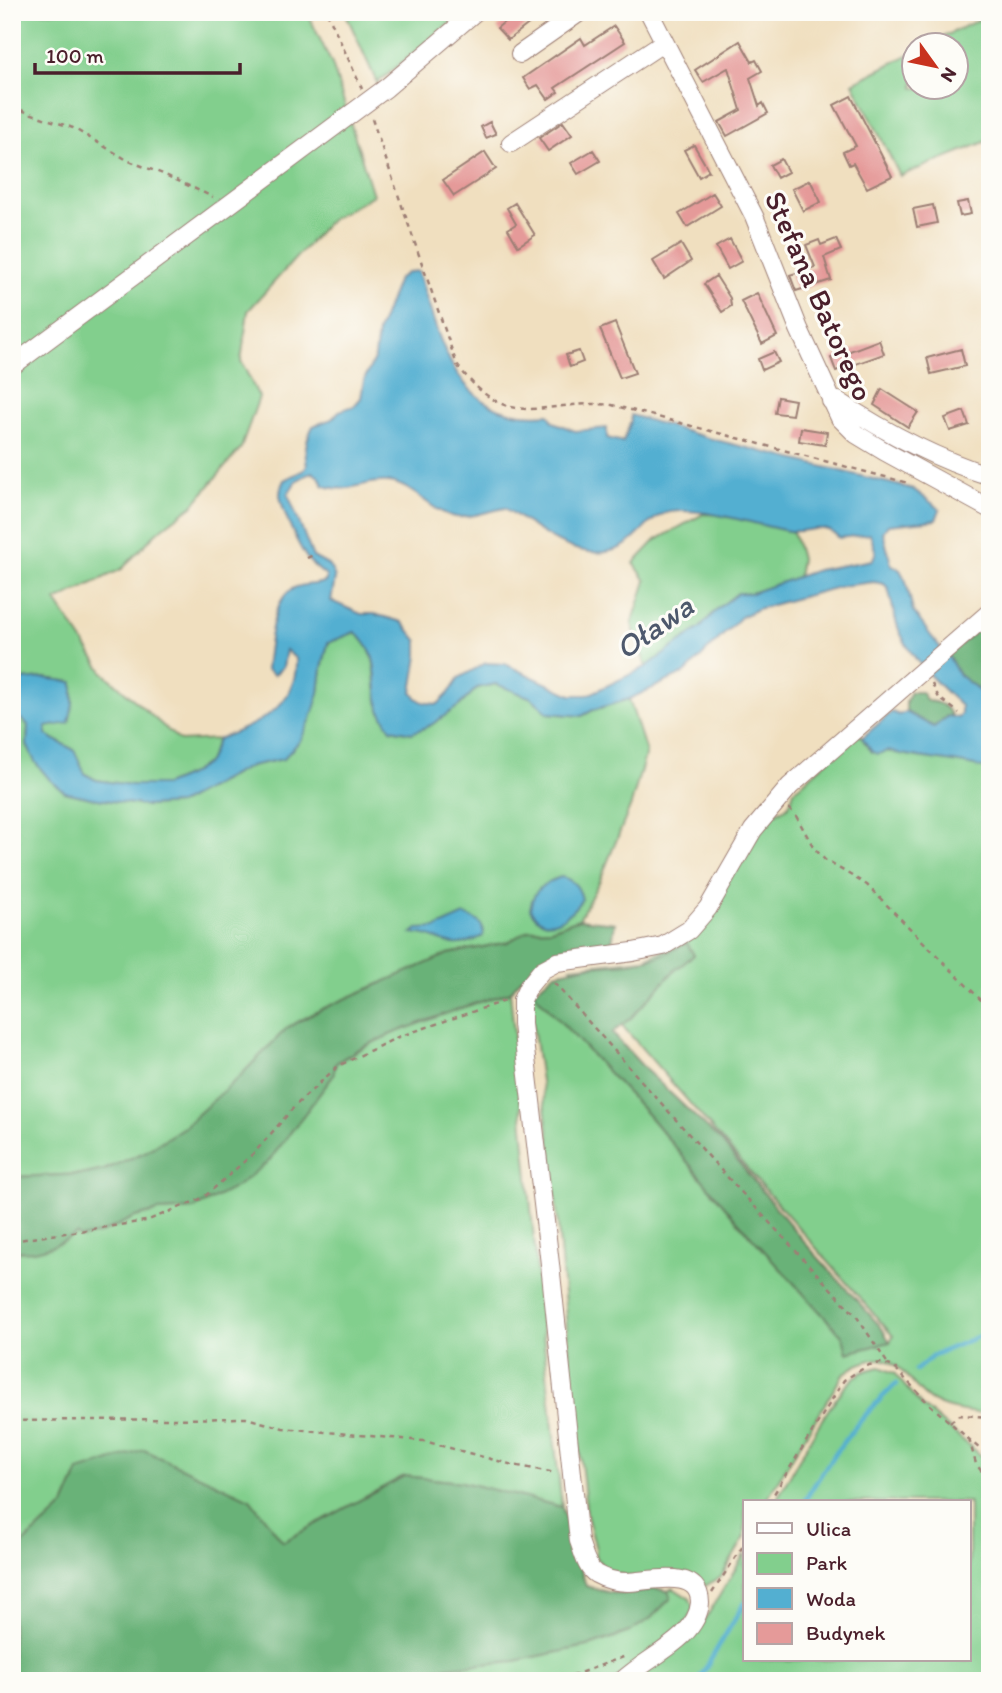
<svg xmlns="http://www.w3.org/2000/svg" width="1002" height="1693" viewBox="0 0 1002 1693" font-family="Itim,sans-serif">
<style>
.green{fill:#82cf8d;stroke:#66775c;stroke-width:2}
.forest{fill:#69b278;stroke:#5a6852;stroke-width:2}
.water{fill:#53afd1;stroke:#4e677e;stroke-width:2;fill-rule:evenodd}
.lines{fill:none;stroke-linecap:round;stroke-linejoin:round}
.stream{stroke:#53afd1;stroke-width:4.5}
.building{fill:#e59a99}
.minor-casing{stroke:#9d7f75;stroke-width:20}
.path{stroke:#9d7f75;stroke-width:2.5;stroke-dasharray:5 5;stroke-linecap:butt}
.minor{stroke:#fff;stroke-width:18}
.labels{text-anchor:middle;stroke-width:6;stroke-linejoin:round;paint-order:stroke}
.street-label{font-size:30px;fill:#4a1f2b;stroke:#fdfcf7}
.water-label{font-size:32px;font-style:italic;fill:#4e596d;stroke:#fdfcf7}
</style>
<rect width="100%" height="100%" fill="#fdfcf7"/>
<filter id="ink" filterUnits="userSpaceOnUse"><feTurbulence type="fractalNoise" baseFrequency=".0143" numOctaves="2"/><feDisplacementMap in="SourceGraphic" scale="14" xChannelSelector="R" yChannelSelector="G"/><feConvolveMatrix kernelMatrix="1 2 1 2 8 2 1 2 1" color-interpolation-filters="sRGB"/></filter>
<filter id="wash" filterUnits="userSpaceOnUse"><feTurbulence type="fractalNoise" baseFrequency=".00686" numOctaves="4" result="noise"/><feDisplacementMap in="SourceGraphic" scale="28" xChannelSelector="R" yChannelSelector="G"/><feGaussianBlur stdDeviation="1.57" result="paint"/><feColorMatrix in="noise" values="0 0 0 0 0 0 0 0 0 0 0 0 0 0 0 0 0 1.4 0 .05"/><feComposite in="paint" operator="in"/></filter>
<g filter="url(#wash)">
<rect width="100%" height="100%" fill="#f0dfbf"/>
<path class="green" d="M12,12h295l25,52 41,131 -44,26 -81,90 -7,50 18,36 -18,51 -48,57 -37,28 -34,36 -66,32 48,72 76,68 38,-2 -10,23 -19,13 -24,10h-35l-34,-5 -11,-6 -11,-24 -29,-15 1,-8 26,-45 -28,-4 -32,3z
M345,12h119l-87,71z
M990,14v126l-90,36 -47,-93 61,-31v36h42v-42l-29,-1z
M703,514l20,1 70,17 8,26 -3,20 -47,15h-13l-21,16 -17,19 -54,39 -14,-43 14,-43 -12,-18 22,-23z
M355,632c28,24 16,47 25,77 2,7 8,14 11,20l21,4 47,-27 18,-18 20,-4 35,14 17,15 33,3 11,-6 36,-11 17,53 -15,53 -31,75 -21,39 -28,10 -22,1 -21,12 -60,12 -160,73 -47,49 -57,51 -39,25 -41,18 -18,4 -74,3v-460l9,2 7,6 -1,20 38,47 26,6 56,8 32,-2 71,-38 33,-7 36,-66 3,-25 6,-25z
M858,733l14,19 15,-1 80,11 23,-18v671c-18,-3 -38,-4 -54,-12 -26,-11 -37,-56 -71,-41 -9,3 -16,7 -23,14l-77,126h-20v35l-24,40 -16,9 -72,-8 -25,-6 -13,-15 1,-8 -9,-33 -16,-143 -19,-216 -23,-159 4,-6 115,123 90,107 105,115 47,5 3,-6 -322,-369 74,-8 35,-17 92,-129c16,-3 18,-7 22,-22z
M510,992l38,392 14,123 -100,-25 -58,-6 -121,66 -33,-43 -171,-28 -15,35 -52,48v-305l8,3 40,-9 16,-9h23l36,-17 24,-6 35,-2 74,-47 65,-86 2,-12c53,-34 115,-53 175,-72z
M880,1367l14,6 27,32 69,58v218h-356l59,-46 10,-12 42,-70v107h224v-158h-194c19,-32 53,-102 80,-125 7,-6 16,-8 25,-10z
M673,1588l17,11 3,8 -4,13 -75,61h-321l222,-20 77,-16 37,-13 22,-14 20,-20 -3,-7z"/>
<path class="forest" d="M990,619v84l-15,-16 -16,-12 -11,-20z
M911,692h10l6,9c12,1 19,4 25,15h-5l-13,11 -28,-15v-11z
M579,919l36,4 -3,20 -65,16 -25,19 -12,14 -49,16 -72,27 -32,15 -21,13 -3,13 -65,86 -32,25 -42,22 -35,2 -24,6 -36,17 -18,4 -5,-4c-16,10 -45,23 -64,15v-72l74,-3 18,-4 41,-18 39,-25 56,-51 48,-49 34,-18 126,-55 60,-12 21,-12 22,-1z
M687,943l7,12 -21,17 -41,45 -20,16 35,38 74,70 85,103 75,83 9,15 -43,11 -4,-16 -105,-115 -90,-107 -115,-123 22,-19 33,-7 42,-3 27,-6z
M144,1450l106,49 33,43 121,-66 58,6 100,25 24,79c16,5 32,10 49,7 18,-3 13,-7 33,-2l3,7 -20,20 -22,14 -37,13 -77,16 -222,20h-281v-127l52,-48 15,-35z"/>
<path class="water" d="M418,271c23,71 37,153 131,143l4,8 22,9 32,-3v10l16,4 8,-21v-6l77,23 205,51 27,20 -4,11 -48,5 -5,7 8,32 9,6 6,11 7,30 18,25 19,23 9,16 16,12 15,16v67c-34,-11 -69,-10 -103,-19l-9,3 -6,-2 -10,-14 30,-26 7,3 7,-3 28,15 14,-11 10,2 3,-4v-8c-23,-22 -49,-45 -62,-76 -5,-13 -7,-28 -11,-42l-4,-4 -10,-2 -32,4 -85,23 -16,8 -56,56 -56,26 -36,11 -11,6 -34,-3 -16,-15 -36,-14 -19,4 -18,18 -28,19 -19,8 -21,-4c-4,-6 -9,-13 -11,-20 -8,-30 3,-53 -25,-77l-27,11 -6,25 -3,25 -8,26 -11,22 -17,18 -33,7 -71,38 -32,2 -56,-8 -26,-6 -15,-12 -15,-18 -8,-17 1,-20 -7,-6 -9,-2v-36l32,-3 29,4v22l-4,19 -23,4v8l28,15 11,24 11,6 35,5h34l24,-10 19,-13 10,-23c39,-15 80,-31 78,-80l-10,-9 -3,17 -9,8 -8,-6c3,-22 5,-69 28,-81 10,-5 22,-2 32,-7v-5c-6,-5 -12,-10 -17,-15 -10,-13 -27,-50 -29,-66 0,-5 2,-11 4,-15l20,-10 3,-4c-3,-15 -1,-26 6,-40l19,-7 7,-8 15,-5 7,-8 3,-18 11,-23 3,-25 20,-53 10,-7zM312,472l8,6 3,7c23,10 42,-5 65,-3 27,3 42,30 68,35 11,2 37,-7 49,-9 30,19 63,49 101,44 30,-4 37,-30 57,-38 28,-11 96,12 126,17 18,3 35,-11 50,7l31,-4 6,19 -4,7 -55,10 -66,23h-13l-21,16 -17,19 -54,39 -58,28h-17l-66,-31 -19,-1 -27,15 -10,15 -11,11c-13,-1 -19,-1 -26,-12l6,-36v-15l-16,-19 -28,-8h-13l-30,-13 4,-22 -2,-7 -5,-7 -15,-8 -25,-63 8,-13z
M561,877c13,3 18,10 21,22 -14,20 -37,36 -52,10 3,-19 13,-26 31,-32z
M465,915c12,5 19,7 18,21 -37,19 -37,-1 -71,-3l6,-4 18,-1z"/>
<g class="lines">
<path class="stream" d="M916,1370l18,-15 55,-23 1,-3
M804,1502c28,-47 51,-80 92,-118
M698,1681l47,-79"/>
</g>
<g id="blocks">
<path class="building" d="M516,12h28l-36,28 -11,-12z
M614,26l11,16 -70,46 3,4 -10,7 -10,-14 -8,4 -7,-11 58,-40 4,7z
M740,41l12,21 4,-2 6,11 -12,7 9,28 4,-3 5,10 -41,23 -8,-14 22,-12 -13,-42 -25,14 -8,-12z
M851,96l41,80 -25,12 -14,-25 -4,2 -6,-13 13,-6 -22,-41z
M490,122l6,12 -10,4 -5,-11z
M563,122l9,13 -24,16 -9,-13z
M694,145l15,26 -10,6 -15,-27z
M593,150l7,11 -22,13 -7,-11z
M485,152l11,17 -42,27 -11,-16z
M781,159l7,13 -11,6 -7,-13z
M810,180l11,22 -18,9 -11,-22z
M713,193l8,13 -34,21 -8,-13z
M968,201l3,13 -11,2 -3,-13z
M515,203l20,32 -17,11 -10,-17 8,-5 -9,-16z
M933,205l4,18 -20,4 -4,-18z
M730,239l12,22 -14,8 -12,-22z
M836,239l5,11 -17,7 7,23 -35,11 -6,-16 25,-8 -9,-22 13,-5 2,5z
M681,244l10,17 -27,18 -11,-18z
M716,276l14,22 1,8 -9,6 -18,-28z
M757,293l20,43 -15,8 -21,-43z
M615,323l20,50 -15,5 -20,-49z
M879,340l5,14 -48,17 -5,-13z
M961,349l4,17 -34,8 -4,-16z
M579,351l4,11 -13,5 -4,-12z
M774,352l5,10 -17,8 -4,-11z
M882,389l36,23 -10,15 -34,-22z
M778,397l17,3 -3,15 -17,-2z
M964,411l5,14 -19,6 -5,-13z
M801,428l26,4 -2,13 -26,-4z"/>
</g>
</g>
<g filter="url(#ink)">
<use href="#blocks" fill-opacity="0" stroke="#9d7f75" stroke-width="2"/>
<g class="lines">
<defs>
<path id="minor" d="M649,12l105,204 45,113 41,89 16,16 28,17 106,58
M520,54l60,-42
M511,143l153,-101
M12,366l374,-278 89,-76
M831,401h7c47,31 98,58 152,75
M622,1681c18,-17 42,-28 61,-46 8,-8 16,-20 17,-32 0,-37 -52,-21 -73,-21 -10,0 -22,-3 -31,-8 -10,-6 -13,-23 -17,-33l-29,-277 -28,-240v-24l6,-13 14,-17 15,-8 76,-10 30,-6 26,-16 19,-22 45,-78 37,-44 200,-174"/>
</defs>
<use href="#minor" class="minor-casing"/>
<path class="path" d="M327,12l35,77
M12,107l61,21 56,33 34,13 50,23
M372,119l85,246c55,71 84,33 155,40l296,78
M307,558l6,-3
M932,684l7,14 20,15
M789,808l7,8 18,32 11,12 42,25 123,124
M554,983l165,185 138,149 31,47
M12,1241l134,-20 57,-23 52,-46 40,-46 43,-40 60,-29 109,-37
M12,1421l234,-3 37,10 141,13 89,24 43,8
M950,1422l10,-7 30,2
M969,1439l7,25 14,18
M769,1502l75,-122 25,-15 13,-2 12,4 33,35 63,56
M712,1593l33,-50
M542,1681l35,-7 49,-18"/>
<use href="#minor" class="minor"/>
</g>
</g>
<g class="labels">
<g class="street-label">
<text transform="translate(819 296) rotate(66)" y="10">Stefana Batorego</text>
</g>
<g class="water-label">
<text transform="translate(654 627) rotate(-35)" y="11">Oława</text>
</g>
</g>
<rect width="1002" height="1693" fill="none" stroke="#fdfcf7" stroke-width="42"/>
<rect x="743" y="1500" width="228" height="161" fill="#fdfcf7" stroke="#b5a4a5" stroke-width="2"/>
<rect x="757" y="1523" width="35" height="10" fill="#ffffff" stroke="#b5a4a5" stroke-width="2"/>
<text x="806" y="1536" font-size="21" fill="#4a1f2b">Ulica</text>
<rect x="757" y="1553" width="35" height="21" fill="#82cf8d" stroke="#b5a4a5" stroke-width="2"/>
<text x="806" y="1570" font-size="21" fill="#4a1f2b">Park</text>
<rect x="757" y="1588" width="35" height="21" fill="#53afd1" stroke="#b5a4a5" stroke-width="2"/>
<text x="806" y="1606" font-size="21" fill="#4a1f2b">Woda</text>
<rect x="757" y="1623" width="35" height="21" fill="#e59a99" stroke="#b5a4a5" stroke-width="2"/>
<text x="806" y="1640" font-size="21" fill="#4a1f2b">Budynek</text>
<g transform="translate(935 66) rotate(123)"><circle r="33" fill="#fdfcf7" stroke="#b5a4a5" stroke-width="2"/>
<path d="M0-5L12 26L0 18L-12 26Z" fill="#c8321e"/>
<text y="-10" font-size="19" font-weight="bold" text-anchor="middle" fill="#4a1f2b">N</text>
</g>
<path d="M35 63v10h205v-10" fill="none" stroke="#4a1f2b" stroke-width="3.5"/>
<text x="46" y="63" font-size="21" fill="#4a1f2b" stroke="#fdfcf7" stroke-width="5" paint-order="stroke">100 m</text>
</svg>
